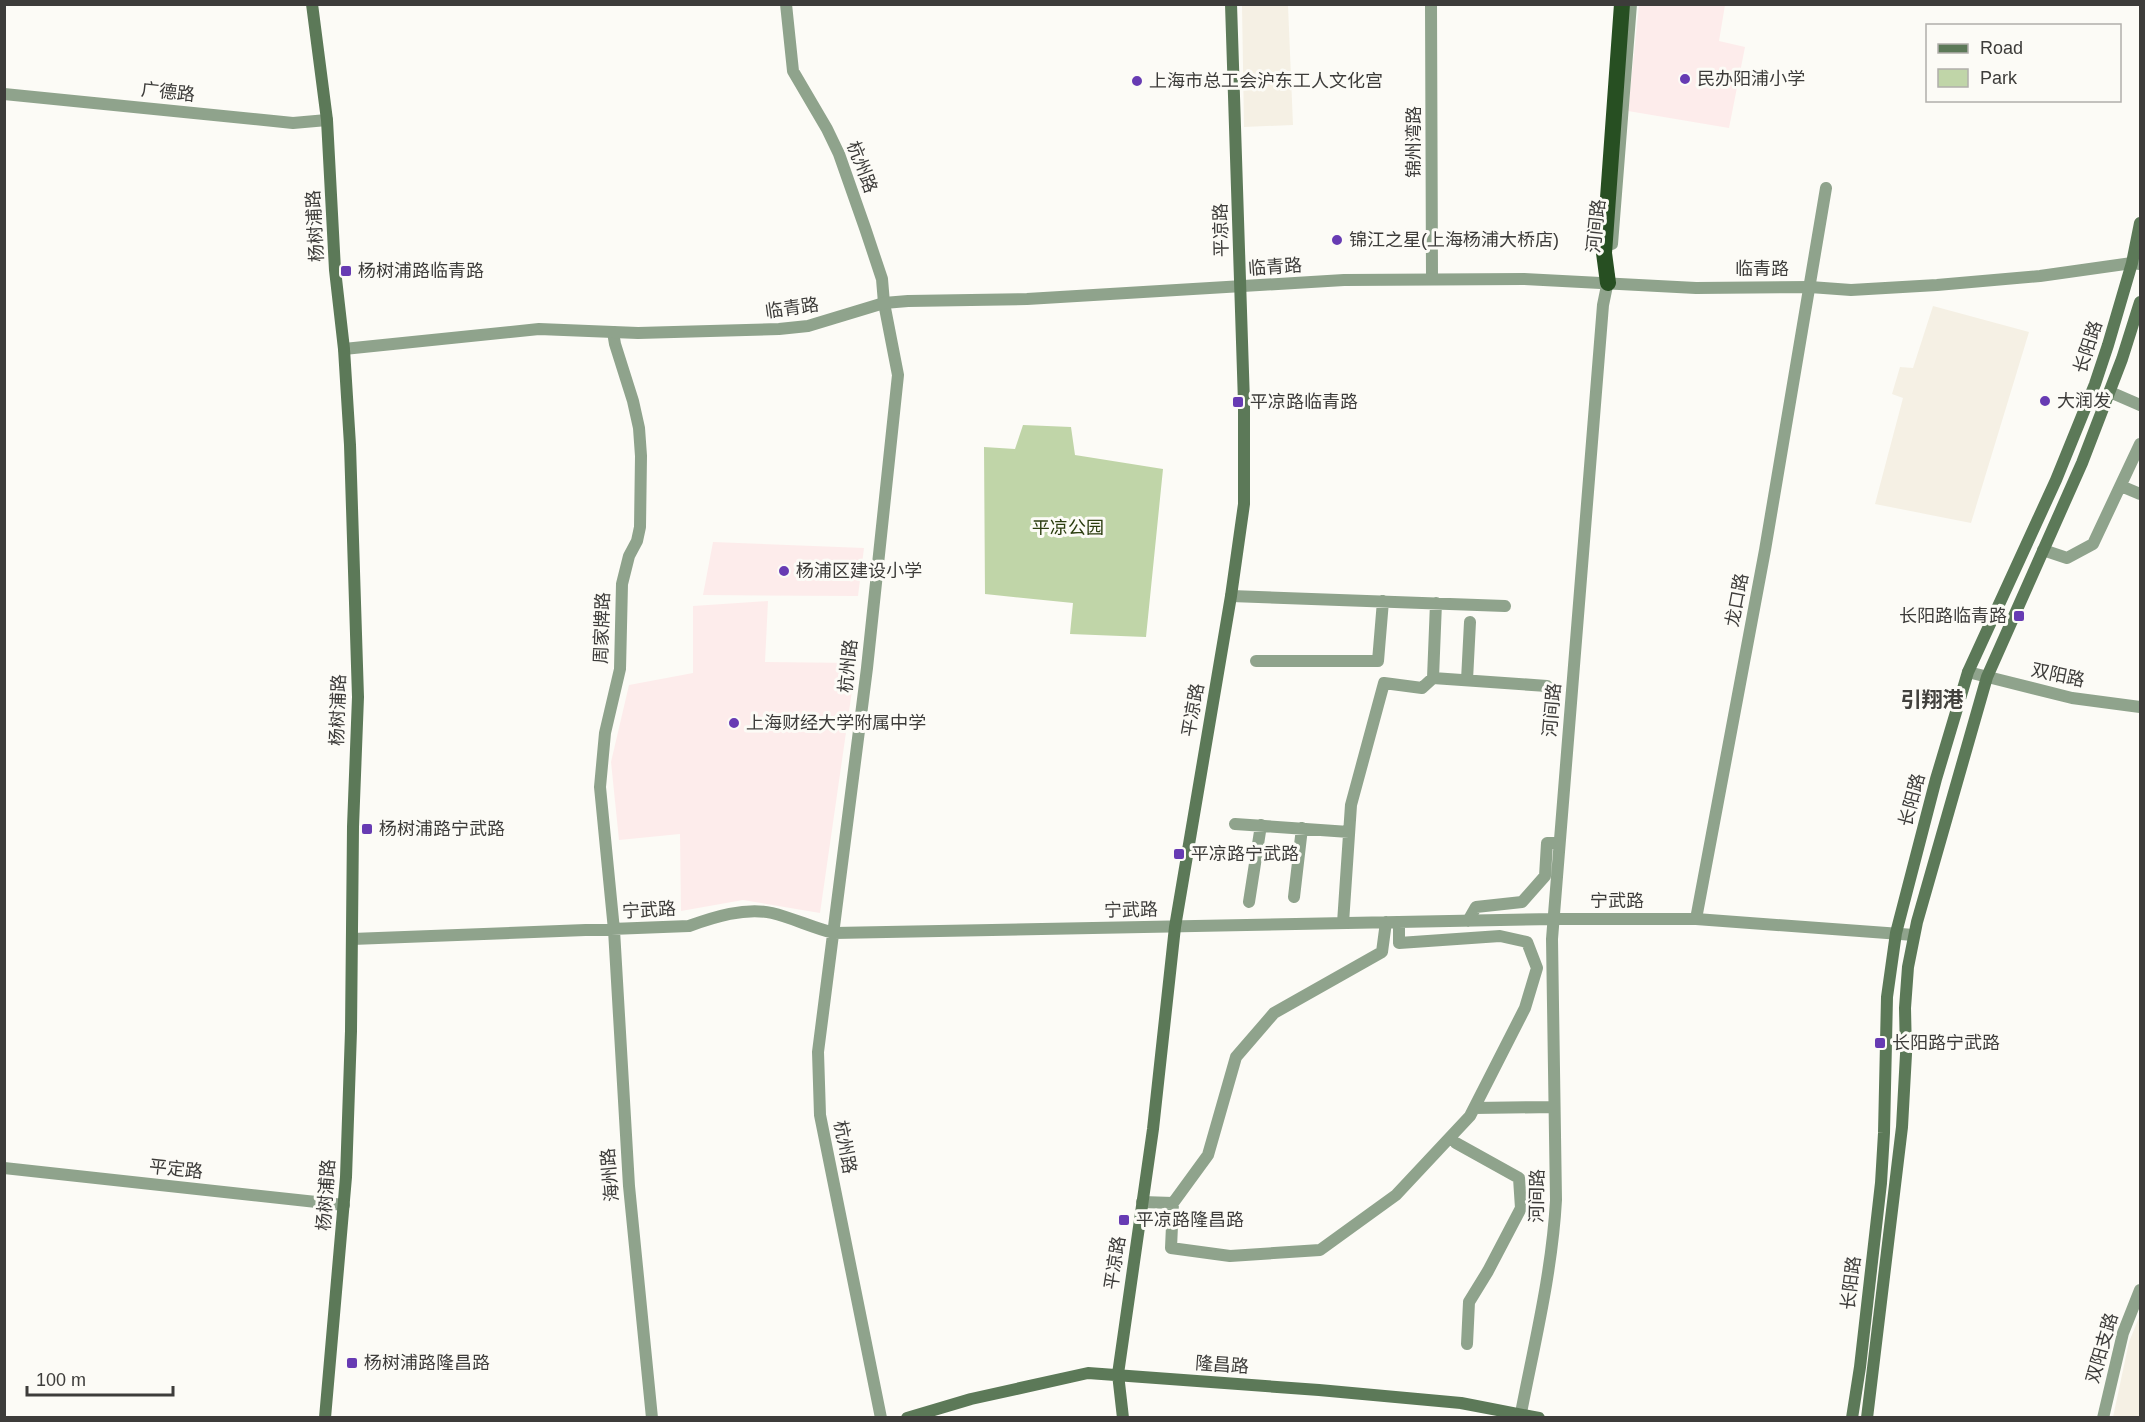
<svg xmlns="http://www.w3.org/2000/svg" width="2145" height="1422" viewBox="0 0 2145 1422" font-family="Helvetica,'Noto Sans SC',sans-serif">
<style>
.built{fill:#f5f0e4}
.education{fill:#fdeceb}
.green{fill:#c0d5a8}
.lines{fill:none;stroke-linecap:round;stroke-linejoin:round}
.minor{stroke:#8fa38c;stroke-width:12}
.tertiary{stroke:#8fa38c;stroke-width:12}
.secondary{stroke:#5c7958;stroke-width:12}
.trunk{stroke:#274f22;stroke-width:16}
.poi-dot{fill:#673bb3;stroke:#fcfbf6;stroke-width:2}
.labels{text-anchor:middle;stroke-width:6;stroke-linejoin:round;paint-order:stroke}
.poi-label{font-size:18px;fill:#3d3c3a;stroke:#fcfbf6;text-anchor:start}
.street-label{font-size:18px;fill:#3d3c3a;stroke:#fcfbf6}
.park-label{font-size:18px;fill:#2b3d0f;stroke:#fcfbf6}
.quarter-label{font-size:21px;font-weight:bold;fill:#42413d;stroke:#fcfbf6}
</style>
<rect width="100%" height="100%" fill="#fcfbf6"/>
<path class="built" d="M1288,5l5,120 -49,2 -2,-121z
M1933,306l96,26 -58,191 -96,-19 28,-106 -11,-4 8,-27 13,1z
M2140,1315v102h-27l16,-75z"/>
<path class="education" d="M1639,5h86l-6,36 26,6 -16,81 -101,-17z
M713,542l151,6 -6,48 -155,-1z
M768,601l-3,61 91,1 -36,250 -77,-13 -62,11 -1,-77 -61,6 -8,-78 18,-77 64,-12v-67z"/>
<path class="green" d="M1023,425l48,2 4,28 88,14 -17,168 -76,-3 3,-31 -88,-9 -1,-147 31,2z"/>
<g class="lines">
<path class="minor" d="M786,4l7,67 34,58 12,25 26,74 17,51 2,24 14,72 -31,293 -49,384 2,63 61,303
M1431,4l1,275
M4,94l289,29 34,-3
M1612,244l19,-240
M613,332l2,12 18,57 6,27 2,28 -1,71 -3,14 -8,15 -7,28 -2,85 -15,64 -5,54 14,143 15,256 23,232
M2110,392l30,13
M2121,486l19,8
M2043,550l24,8 26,-14 47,-100
M1231,596l274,10
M1256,661h122l5,-60
M1433,678l3,-75
M1467,680l3,-58
M1235,824l114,8
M1294,897l8,-69
M1249,902l12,-77
M1696,919l69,-369 61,-362
M1468,921l8,-14 46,-5 23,-26 2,-33h11
M1343,923l8,-118 33,-122 38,5 11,-10 114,8
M352,939l337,-13c25,-9 56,-19 83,-13 21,5 41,15 62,20l721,-14h141l218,16
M1474,1108l80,-1
M1456,1143l63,35 2,30 -33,63 -19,31 -2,42
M4,1168l340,37
M1142,1202l31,1 35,-48 28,-98 38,-44 108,-61 4,-30
M1173,1203l-2,45 59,8 90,-6 76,-55 74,-79 55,-108 12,-40 -10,-26 -27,-6 -101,7v-21
M1520,1418c14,-73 32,-145 36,-218l-4,-261 51,-634 6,-29
M2103,1418l20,-85 17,-43"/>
<path class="tertiary" d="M344,349l195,-20 99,4 141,-4 29,-3 76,-23 24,-2 119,-2 317,-19 180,-1 172,9 114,-1 41,3 86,-5 103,-9 92,-13 8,1
M1968,672l104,26 68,9"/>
<path class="secondary" d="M312,4l15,116 8,150 9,79 6,96 8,252 -5,130 -2,204 -5,146 -21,241
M907,1418l64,-19 117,-26 231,17 142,13 78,15
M1123,1418l-5,-44 35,-245 22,-202 56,-331 13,-92v-101l-13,-399
M1852,1418l8,-51 21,-184 3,-50 3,-136 9,-64 40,-154 32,-107 88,-192 39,-96 13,-39 24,-82 8,-40
M1867,1418l35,-291 4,-73 -1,-46 3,-41 9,-45 70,-245 95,-214 40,-104 18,-57"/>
<path class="trunk" d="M1608,283l-4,-30 18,-249"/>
</g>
<g class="poi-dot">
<circle cx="1685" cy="79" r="6"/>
<circle cx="1137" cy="81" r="6"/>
<circle cx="1337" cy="240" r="6"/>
<rect x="340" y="265" width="12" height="12" rx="3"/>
<circle cx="2045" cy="401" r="6"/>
<rect x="1232" y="396" width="12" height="12" rx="3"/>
<circle cx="784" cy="571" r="6"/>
<rect x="2013" y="610" width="12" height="12" rx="3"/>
<circle cx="734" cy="723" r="6"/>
<rect x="361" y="823" width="12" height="12" rx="3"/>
<rect x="1173" y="848" width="12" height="12" rx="3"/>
<rect x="1874" y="1037" width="12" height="12" rx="3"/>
<rect x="1118" y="1214" width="12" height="12" rx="3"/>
<rect x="346" y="1357" width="12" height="12" rx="3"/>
</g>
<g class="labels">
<g class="poi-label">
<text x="1697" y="85">民办阳浦小学</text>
<text x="1149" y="87">上海市总工会沪东工人文化宫</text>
<text x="1349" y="246">锦江之星(上海杨浦大桥店)</text>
<text x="358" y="277">杨树浦路临青路</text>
<text x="2057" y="407">大润发</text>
<text x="1250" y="408">平凉路临青路</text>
<text x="796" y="577">杨浦区建设小学</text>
<text x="2007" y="622" text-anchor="end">长阳路临青路</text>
<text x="746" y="729">上海财经大学附属中学</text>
<text x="379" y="835">杨树浦路宁武路</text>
<text x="1191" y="860">平凉路宁武路</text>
<text x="1892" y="1049">长阳路宁武路</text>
<text x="1136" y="1226">平凉路隆昌路</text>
<text x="364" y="1369">杨树浦路隆昌路</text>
</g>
<g class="street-label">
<text transform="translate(168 92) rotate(6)" y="6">广德路</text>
<text transform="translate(1414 142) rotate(-90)" y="6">锦州湾路</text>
<text transform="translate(862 167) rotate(69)" y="6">杭州路</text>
<text transform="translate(315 226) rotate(-93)" y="6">杨树浦路</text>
<text transform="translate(1596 226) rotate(-84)" y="6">河间路</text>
<text transform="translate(1221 230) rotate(-91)" y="6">平凉路</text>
<text transform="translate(1275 267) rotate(-4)" y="6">临青路</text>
<text x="1762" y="275">临青路</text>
<text transform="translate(792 308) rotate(-8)" y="6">临青路</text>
<text transform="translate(2088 347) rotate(-72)" y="6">长阳路</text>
<text transform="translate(1737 600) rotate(-79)" y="6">龙口路</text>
<text transform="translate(602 628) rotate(-88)" y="6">周家牌路</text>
<text transform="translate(848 666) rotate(-84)" y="6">杭州路</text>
<text transform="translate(2058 675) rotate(12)" y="6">双阳路</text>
<text transform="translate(338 710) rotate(-88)" y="6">杨树浦路</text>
<text transform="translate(1193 710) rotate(-80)" y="6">平凉路</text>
<text transform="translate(1552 710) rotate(-85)" y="6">河间路</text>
<text transform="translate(1912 800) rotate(-75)" y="6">长阳路</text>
<text x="1617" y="907">宁武路</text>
<text transform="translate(649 910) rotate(-3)" y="6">宁武路</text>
<text transform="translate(1131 910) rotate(-1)" y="6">宁武路</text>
<text transform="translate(845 1147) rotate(79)" y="6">杭州路</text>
<text transform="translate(176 1169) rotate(6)" y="6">平定路</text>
<text transform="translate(610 1175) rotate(-95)" y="6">海州路</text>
<text transform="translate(326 1195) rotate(-86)" y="6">杨树浦路</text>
<text transform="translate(1537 1196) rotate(-89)" y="6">河间路</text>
<text transform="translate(1115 1263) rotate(-81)" y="6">平凉路</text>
<text transform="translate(1851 1283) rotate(-83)" y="6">长阳路</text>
<text transform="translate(2102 1348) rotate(-74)" y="6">双阳支路</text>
<text transform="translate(1222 1365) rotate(4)" y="6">隆昌路</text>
</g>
<g class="park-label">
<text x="1068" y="534">平凉公园</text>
</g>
<g class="quarter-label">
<text x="1932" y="707">引翔港</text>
</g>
</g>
<rect width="2145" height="1422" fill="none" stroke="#3d3c3a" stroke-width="12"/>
<rect x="1926" y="24" width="195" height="78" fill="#fcfbf6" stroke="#b0afab" stroke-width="1.5"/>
<rect x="1938" y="44" width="30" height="9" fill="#5c7958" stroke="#b0afab" stroke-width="1.5"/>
<text x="1980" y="54" font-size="18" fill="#3d3c3a">Road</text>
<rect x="1938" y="69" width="30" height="18" fill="#c0d5a8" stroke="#b0afab" stroke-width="1.5"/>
<text x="1980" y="84" font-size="18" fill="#3d3c3a">Park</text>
<path d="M27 1386v9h146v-9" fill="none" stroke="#3d3c3a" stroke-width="3"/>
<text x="36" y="1386" font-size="18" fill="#3d3c3a" stroke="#fcfbf6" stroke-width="4.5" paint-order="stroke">100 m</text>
</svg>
